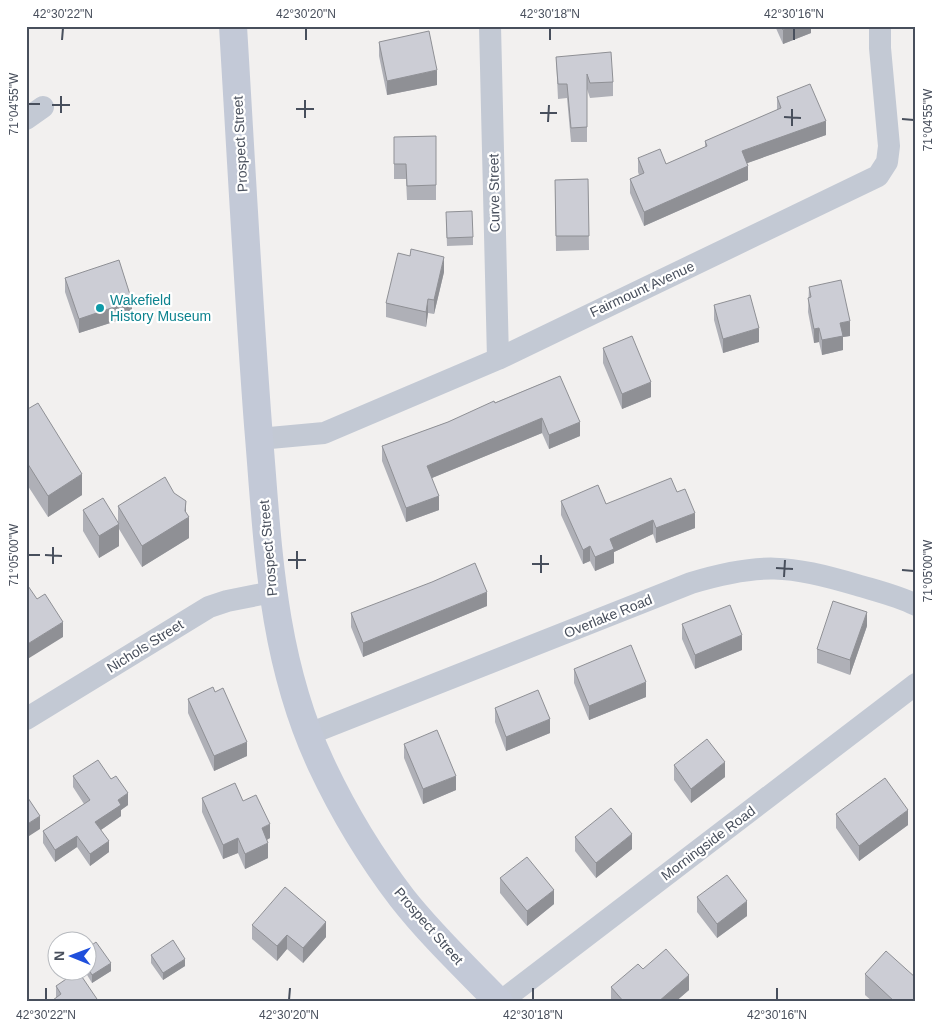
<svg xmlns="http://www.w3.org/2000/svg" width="942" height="1028" viewBox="0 0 942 1028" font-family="Arial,sans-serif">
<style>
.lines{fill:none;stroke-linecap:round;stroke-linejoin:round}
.minor{stroke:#c3c9d4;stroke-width:22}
.secondary{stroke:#c3c9d7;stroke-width:28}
.wall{fill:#afb0b7}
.shaded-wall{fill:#8f9095}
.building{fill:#cccdd5;stroke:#8f9095}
.ticks{fill:none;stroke:#484f5c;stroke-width:2}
.culture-dot{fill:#0f9aa8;stroke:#fff;stroke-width:2}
.labels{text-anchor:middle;stroke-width:4.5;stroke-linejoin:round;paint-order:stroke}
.street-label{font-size:14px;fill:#484f5c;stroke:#fff}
.culture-label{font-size:14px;fill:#0d838f;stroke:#fff;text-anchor:start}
.neatline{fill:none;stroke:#484f5c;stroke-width:2}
.ticks-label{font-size:12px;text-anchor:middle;fill:#484f5c}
</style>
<rect width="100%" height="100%" fill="#f2f0ef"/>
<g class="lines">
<path class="minor" d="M490,26l8,333
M26,119l17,-12
M259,439l65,-6 174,-74 380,-183 9,-14 2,-16 -9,-98v-22
M26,719l183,-112 18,-6 45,-9
M309,734l382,-151c70,-21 97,-18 166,2 20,6 41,11 59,20
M500,1002l416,-318"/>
<path class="secondary" d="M233,26c8,133 15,266 25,399 10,117 12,229 63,339 22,47 49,92 81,134 29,37 64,70 97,104"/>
</g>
<path class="wall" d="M775,26h36v7l-28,11z
M379,42l58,43 -50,10 -8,-39z
M556,57l57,25v14l-23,2 -3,-9v53h-16l-4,-44 -9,1z
M777,97l49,38 -79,28 1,17 -104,46 -14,-33v-14l9,-4 -1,-3v-14l28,6 39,-17v-6l72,-31z
M436,136v64h-29l-1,-21h-12v-42z
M588,179l1,71 -33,1 -1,-71z
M446,219l27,18v8l-26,1z
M410,256l34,16 -10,42 -6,-1 -2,14 -40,-10v-14z
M65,278l67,38 -53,17 -14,-41z
M809,287l41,49 -7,1v13l-21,5 -3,-13 -5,1 -6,-31z
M714,305l45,37 -36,11 -9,-33z
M603,348l48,49 -29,12 -19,-46z
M560,376l20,60 -31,13 -7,-16 -110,45 7,32 -33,12 -24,-61v-15l66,-24z
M26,410l56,85 -34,22 -22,-34z
M916,435v20h-1v-15z
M677,492l18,36 -39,15 -3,-9 -39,18v11l-19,8 -5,-10 -7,3 -22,-49v-14l45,3z
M118,506l68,6 3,26 -47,29 -23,-38v17l-20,12 -16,-27v-21l35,12z
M487,606l-124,51 -12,-30v-14z
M682,624l60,26 -47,19 -13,-30z
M867,626l-17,49 -33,-12v-14z
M574,669l72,28 -57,23 -15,-37z
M215,692l32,64 -33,15 -26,-58v-14z
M495,708l55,25 -44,18 -11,-29z
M404,744l52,46 -33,14 -19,-46z
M674,765l51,12 -34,26 -17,-23z
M73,776l55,29 -7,5v6l-20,14 8,22 -19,14 -13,-19 -22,15 -12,-19v-12l41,-27 -11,-17z
M202,798l41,3 27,37 -3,2 1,18 -23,11 -7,-16 -15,6 -21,-47z
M836,814l72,11 -49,36 -23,-33z
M575,837l57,12 -36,29 -21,-27z
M500,878l54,26 -27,22 -27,-33z
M697,897l50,19 -30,22 -20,-26z
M252,925l74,12 -23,26 -16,-14 -10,12 -25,-22z
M88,948l23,23 -19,12 -8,-13h4z
M151,955l34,11 -22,14 -12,-17z
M643,969l46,21 -14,12h-64v-15z
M865,974l51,28h-43l-8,-7z
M56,986l43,16h-46v-2l3,-2z"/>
<path class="shaded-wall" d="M792,26h19v7l-28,11v-14z
M437,70v15l-50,10v-14z
M826,121v14l-84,30v-14z
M748,166v14l-104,46v-14z
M444,257v15l-10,42v-14z
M428,299v14l-2,14v-15z
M132,301v15l-53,17v-14z
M850,321v15l-7,1v13l-21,5v-15l18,-17z
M759,328v14l-36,11v-14z
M819,328v14l-5,1v-14z
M651,382v15l-29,12v-15z
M542,418v15l-115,47v-14z
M580,422v14l-31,13v-14z
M82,474v21l-34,22v-21z
M439,496v14l-33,12v-14z
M186,501v18l3,-2v21l-47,29v-21z
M695,513v15l-39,15v-15z
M653,520v14l-39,18v11l-19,8v-14l15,-18z
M119,524v22l-20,12v-22z
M590,546v15l-7,3v-14z
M487,592v14l-124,51v-14z
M867,612v14l-17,49v-15z
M63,622v15l-37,23v-15z
M742,635v15l-47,19v-14z
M646,682v15l-57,23v-14z
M550,719v14l-44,18v-14z
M247,742v14l-33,15v-15z
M725,762v15l-34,26v-14z
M456,776v14l-33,14v-15z
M128,793v12l-7,5v6l-26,18v-12l23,-22z
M908,810v15l-49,36v-15z
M40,816v13l-14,9v-13z
M270,824v14l-8,4v-14z
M632,834v15l-36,29v-15z
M77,836v11l-22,15v-12z
M238,838v15l-15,6v-14z
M109,841v11l-19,14v-12z
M268,843v15l-23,11v-15z
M554,890v14l-27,22v-15z
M747,901v15l-30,22v-14z
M326,922v15l-23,26v-15z
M287,935v14l-10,12v-15z
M185,959v7l-22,14v-7z
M111,963v8l-19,12v-8z
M689,975v15l-14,12h-17z"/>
<path class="building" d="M781,26h11l-9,4z
M429,31l8,39 -50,11 -8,-39z
M611,52l2,30 -23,1 -3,-9v53l-16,1 -4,-44h-9l-2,-27z
M810,84l16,37 -84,30 6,15 -104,46 -14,-33 14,-6 -6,-15 22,-9 6,15 41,-18 -2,-5 76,-33 -4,-11z
M436,136v49l-29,1 -1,-22h-12v-27z
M588,179l1,57h-33l-1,-56z
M472,211l1,26 -26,1 -1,-26z
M411,249l33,8 -10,43 -6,-1 -2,13 -40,-9 12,-50 12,3z
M119,260l13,41 -53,18 -14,-41z
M841,280l9,41 -10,2 3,13 -21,4 -3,-12 -5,1 -6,-31 3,-1 -2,-10z
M750,295l9,33 -36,11 -9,-34z
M632,336l19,46 -29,12 -19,-46z
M560,376l20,46 -31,13 -7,-17 -115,48 12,30 -33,12 -24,-62 66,-24 46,-21 1,2z
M38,403l44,71 -34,22 -22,-35v-51z
M165,477l9,16 12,8 -1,10 4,6 -47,29 -24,-40z
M671,478l6,14 8,-3 10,24 -39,15 -3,-8 -43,19 4,10 -19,8 -5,-11 -7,4 -22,-49 37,-16 8,19z
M103,498l16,26 -20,12 -16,-26z
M475,563l12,29 -124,51 -12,-30 81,-31z
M26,583l11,16 8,-5 18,28 -37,23z
M833,601l34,11 -17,48 -33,-11z
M730,605l12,30 -47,20 -13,-31z
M631,645l15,37 -57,24 -15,-37z
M213,687l2,5 8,-4 24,54 -33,14 -26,-57z
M538,690l12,29 -44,18 -11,-29z
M437,730l19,46 -33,13 -19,-45z
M707,739l18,23 -34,27 -17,-24z
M98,760l13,19 5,-3 12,17 -10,7 3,5 -26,17 14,19 -19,13 -13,-18 -22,14 -12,-19 47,-31 -17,-24z
M885,778l23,32 -49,36 -23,-32z
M235,783l8,18 13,-6 14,29 -8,4 6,15 -23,11 -7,-16 -15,7 -21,-47z
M26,795l14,21 -14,9z
M611,808l21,26 -36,29 -21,-26z
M527,857l27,33 -27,21 -27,-33z
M727,875l20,26 -30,23 -20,-27z
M285,887l41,35 -23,26 -16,-13 -10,11 -25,-21z
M173,940l12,19 -22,14 -12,-18z
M96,942l15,21 -19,12 -4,-7v-20z
M666,949l23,26 -31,27h-34l-13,-15 27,-23 5,5z
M886,951l30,27v24h-21l-30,-28z
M78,971l21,31h-45l-1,-2 8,-6 -5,-8z"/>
<path class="ticks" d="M62,40l1,-12M306,40v-12M550,40v-12M794,40v-12M28,104h12M52,105h18M296,109h18M61,113v-17M540,113h17M784,117l17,1M305,118v-18M902,119l12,1M548,122l1,-17M792,126v-17M28,555h12M45,555l17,1M288,560h18M53,564v-17M532,564h17M776,568l17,1M297,569v-18M902,570l12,1M541,573v-18M784,577l1,-17M46,1000v-12M289,1000l1,-12M533,1000v-12M777,1000v-12"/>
<circle class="culture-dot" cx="100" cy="308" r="5"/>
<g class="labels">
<g class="street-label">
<text transform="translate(240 144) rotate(-93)" y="5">Prospect Street</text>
<text transform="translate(494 193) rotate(-91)" y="5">Curve Street</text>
<text transform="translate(642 289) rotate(-25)" y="5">Fairmount Avenue</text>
<text transform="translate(268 548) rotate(-95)" y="5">Prospect Street</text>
<text transform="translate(608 616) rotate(-22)" y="5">Overlake Road</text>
<text transform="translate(145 646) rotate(-32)" y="5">Nichols Street</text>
<text transform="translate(708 843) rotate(-37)" y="5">Morningside Road</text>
<text transform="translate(429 926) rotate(49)" y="5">Prospect Street</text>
</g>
<g class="culture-label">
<text x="110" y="305">Wakefield<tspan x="110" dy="16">History Museum</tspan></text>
</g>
</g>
<rect width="942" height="1028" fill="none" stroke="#ffffff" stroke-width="55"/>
<g transform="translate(72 956) rotate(271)"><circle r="24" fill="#ffffff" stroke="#b6b9be"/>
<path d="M0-4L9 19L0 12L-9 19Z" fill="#1f4fdc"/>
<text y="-8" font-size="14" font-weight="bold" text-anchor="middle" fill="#484f5c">N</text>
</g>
<rect x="28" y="28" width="886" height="972" class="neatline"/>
<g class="ticks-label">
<text x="63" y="18">42°30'22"N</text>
<text x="306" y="18">42°30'20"N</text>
<text x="550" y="18">42°30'18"N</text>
<text x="794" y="18">42°30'16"N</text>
<text transform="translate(14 104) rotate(-90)" y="4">71°04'55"W</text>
<text transform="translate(928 120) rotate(-90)" y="4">71°04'55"W</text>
<text transform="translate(14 555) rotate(-90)" y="4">71°05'00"W</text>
<text transform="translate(928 571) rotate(-90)" y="4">71°05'00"W</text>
<text x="46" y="1019">42°30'22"N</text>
<text x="289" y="1019">42°30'20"N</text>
<text x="533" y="1019">42°30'18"N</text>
<text x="777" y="1019">42°30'16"N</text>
</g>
</svg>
